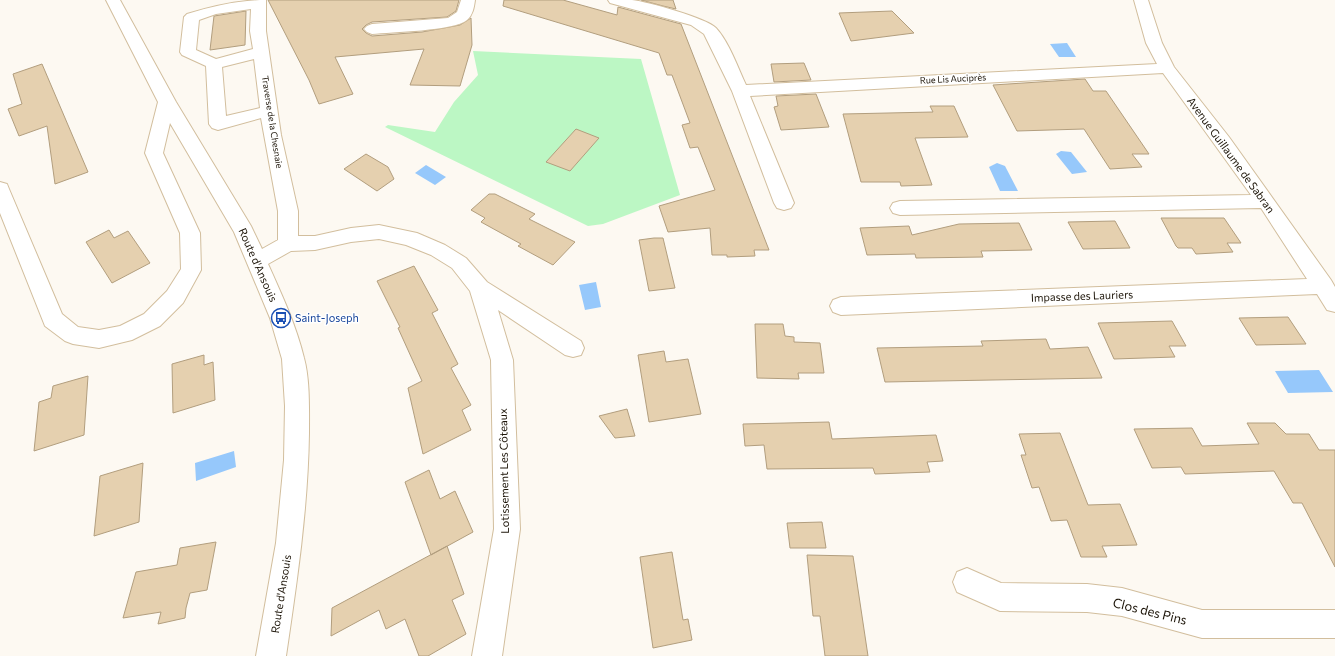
<svg xmlns="http://www.w3.org/2000/svg" width="1335" height="656" viewBox="0 0 1335 656" font-family="Commissioner,sans-serif">
<style>
.green{fill:#bcf7c4}
.water{fill:#96c8fb}
.building{fill:#e5d0af;stroke:#b29e7e}
.lines{fill:none;stroke-linecap:round;stroke-linejoin:round}
.minor-casing{stroke:#d2be9d;stroke-width:2}
.minor{fill:#fff;fill-rule:evenodd}
.labels{text-anchor:middle;stroke-width:3;stroke-linejoin:round;paint-order:stroke}
.far-street-label{font-size:9px;fill:#1c1408;stroke:#fff}
.street-label{font-size:11px;fill:#1c1408;stroke:#fff}
.transit-label{font-size:11px;fill:#164399;stroke:#fff;text-anchor:start}
.near-street-label{font-size:13px;fill:#1c1408;stroke:#fff}
</style>
<rect width="100%" height="100%" fill="#fdf9f2"/>
<path class="green" d="M473,51l168,8 39,136 -77,29 -15,2 -203,-99 3,-2 47,7 19,-30 24,-27z"/>
<path class="water" d="M1067,43l9,14h-17l-9,-13z
M1061,151l10,1 16,20 -15,2 -16,-20z
M997,163l8,3 13,25h-18l-11,-24z
M426,165l20,12 -11,8 -20,-12z
M596,282l5,25 -16,3 -6,-25z
M1319,370l14,22 -45,1 -13,-22z
M234,451l2,16 -40,14 -1,-18z"/>
<path class="building" d="M268,0h191l-3,11 -9,6 -75,5 -6,3 -4,4 4,4 6,3 50,-4 38,-7 11,-7 1,27 -12,41 -50,-1 14,-36 -89,8 18,37 -34,10 -10,-24z
M504,0h59l54,15 1,-8 63,17 88,226h-15l1,6 -28,1v-2h-15l-2,-27 -42,4 -9,-26 56,-16 -17,-43 -8,1 -8,-23 8,-2 -18,-48h-5l-8,-22 -156,-47z
M641,0h32l3,9 -13,-3z
M246,11l-1,34 -35,5 4,-34z
M892,11l22,22 -63,8 -12,-28z
M804,63l7,17 -37,2 -3,-18z
M42,64l46,108 -33,12 -8,-58 -28,10 -11,-27 14,-5 -9,-30z
M1085,79l8,12h13l43,63h-17l10,13 -32,2 -26,-40 -67,2 -24,-46z
M816,94l13,33 -48,3 -7,-23 4,-1 -2,-10z
M930,106h24l14,31 -53,1 17,47 -31,1 -1,-4h-39l-18,-68 90,-2z
M576,129l23,9 -29,33 -24,-9z
M366,154l22,13 6,12 -17,12 -33,-22z
M489,194h6l40,20 -6,5 46,23 -22,23 -35,-19 3,-2 -40,-22 4,-4 -14,-8z
M1161,218h63l17,25h-14l6,9 -37,2 -4,-6h-14l-2,-2z
M1115,221l15,27 -47,1 -15,-27z
M1019,223l13,27 -51,1 2,6 -67,1 -1,-4 -48,1 -7,-27 49,-2 3,9 47,-11z
M109,230l5,8 14,-7 22,32 -38,20 -26,-41z
M654,238h9l12,50 -26,3 -10,-51z
M414,266l24,44 -6,3 26,51 -7,4 20,37 -9,5 9,20 -48,24 -15,-66 14,-7 -24,-53 2,-1 -23,-46z
M1288,317l18,27 -50,1 -17,-27z
M1172,321l14,25h-17l6,11 -61,2 -16,-36z
M755,324h28l2,12 9,1v5l26,1 4,30h-26l1,6 -42,-1z
M1046,339l4,10 38,-2 14,31 -217,4 -8,-34 106,-2 -2,-5z
M664,351l2,11 22,-3 13,55 -52,8 -11,-67z
M204,355v10l9,-3 2,38 -42,13 -1,-49z
M88,376l-4,59 -50,16 5,-49 12,-4 2,-12z
M627,409l8,27 -20,2 -16,-22z
M829,422l3,17 104,-4 7,26 -16,1 3,10 -55,2 -2,-6 -106,1 -3,-24 -19,1 -2,-22z
M1247,423h28l11,11h23l10,16h16v117l-33,-64h-9l-19,-32 -89,3 -4,-7 -29,1 -18,-39 58,-1 10,18 57,-2z
M1060,433l28,72 32,-1 17,41 -35,1 5,11h-26l-14,-37 -16,1 -12,-34 -7,1 -11,-33h5l-7,-21z
M143,463l-4,59 -45,14 6,-60z
M429,470l11,29 15,-8 18,41 -42,23 -26,-73z
M822,522l4,26h-36l-3,-25z
M216,542l-9,48 -17,3 -4,15 -1,10 -27,6 3,-12 -38,6 13,-46 41,-7 3,-17z
M447,546l17,48 -12,6 14,34 -38,22h-9l-14,-37 -19,10 -7,-19 -48,26 1,-28z
M672,552l11,68 5,-1 4,21 -39,8 -13,-91z
M807,555l46,1 15,100h-43l-5,-40h-7z"/>
<g class="lines">
<defs>
<path id="minor" d="M106,0h14l56,102 75,124 11,23 16,-9v-29l-17,-93 -43,12 -6,-2 -3,-4 -3,-58 -24,-11 -2,-3 4,-35 3,-3c26,-8 52,-14 79,-14v31l15,104 17,76v25h17l36,-8 28,-3 38,8 28,12 21,13 21,24 94,59 3,7 -3,7 -8,2 -8,-2 -67,-45 15,50 7,169 -18,127h-30l22,-127 -3,-169 -21,-69 -18,-23 -21,-13 -25,-10 -27,-6 -28,3 -36,8 -24,1 -23,13c14,31 28,61 36,94 6,22 5,51 5,75 -1,75 -12,149 -23,223h-30l20,-113 8,-83 1,-54 -3,-47 -12,-41 -36,-86 -64,-109 -7,30 37,80 1,37 -18,33 -23,23 -28,14 -33,8 -26,-4 -8,-3 -20,-15 -45,-113v-31l7,2 2,5 53,125 16,13 21,3 21,-4 24,-12 23,-23 14,-22 -1,-36 -35,-80 13,-51zM251,9l-1,22 3,18 -37,10 -20,-9 3,-30 17,-6zM254,59l6,49 -34,8 -4,-49z
M461,0h14c-1,7 -2,15 -8,20 -13,11 -76,12 -95,14l-5,-2 -3,-3 3,-3 5,-2 76,-6 9,-6z
M608,0c8,0 16,0 24,0 16,2 74,18 84,28 13,14 22,40 30,57l411,-21 -11,-21 -12,-43h14l14,43 12,24 55,70 102,143 4,7v25l-8,-2 -10,-16 -476,21 -8,-3 -3,-6 3,-6 8,-3 466,-18 -46,-71 -361,7 -7,-2 -3,-5 3,-5 7,-2 351,-6 -88,-122 -413,23 44,107 -3,5 -7,2 -7,-2 -3,-5 -42,-112 -28,-57 -13,-9 -81,-22z
M967,568l34,15 86,1 35,4 80,22h133v28h-133l-80,-22 -35,-4 -87,-1 -43,-19 -4,-10 4,-10z"/>
</defs>
<use href="#minor" class="minor-casing"/>
<use href="#minor" class="minor"/>
</g>
<defs>
<symbol id="bus-ring" viewBox="-11 -11 22 22"><circle r="9.5" fill="#fff" stroke="#1a4fb4" stroke-width="1.5"/><path d="M-5-6H5V4H4V6H2V4H-2V6H-4V4H-5ZM-3.5-4V0h7V-4ZM-3.5 1.2v1.5H-2V1.2ZM2 1.2v1.5H3.5V1.2Z" fill="#1a4fb4"/></symbol>
</defs>
<g fill-rule="evenodd">
<use href="#bus-ring" x="270" y="307" width="22" height="22"/>
</g>
<g class="labels">
<g class="far-street-label">
<text transform="translate(953 79) rotate(-3)" y="3">Rue Lis Auciprès</text>
<text transform="translate(272 122) rotate(81)" y="3">Traverse de la Chesnaie</text>
</g>
<g class="street-label">
<text transform="translate(1231 155) rotate(54)" y="4">Avenue Guillaume de Sabran</text>
<text transform="translate(258 265) rotate(66)" y="4">Route d'Ansouis</text>
<text transform="translate(1082 296) rotate(-2)" y="4">Impasse des Lauriers</text>
<text transform="translate(504 471) rotate(-91)" y="4">Lotissement Les Côteaux</text>
<text transform="translate(281 594) rotate(-81)" y="4">Route d'Ansouis</text>
</g>
<g class="transit-label">
<text x="295" y="322">Saint-Joseph</text>
</g>
<g class="near-street-label">
<text transform="translate(1150 611) rotate(14)" y="5">Clos des Pins</text>
</g>
</g>
</svg>
